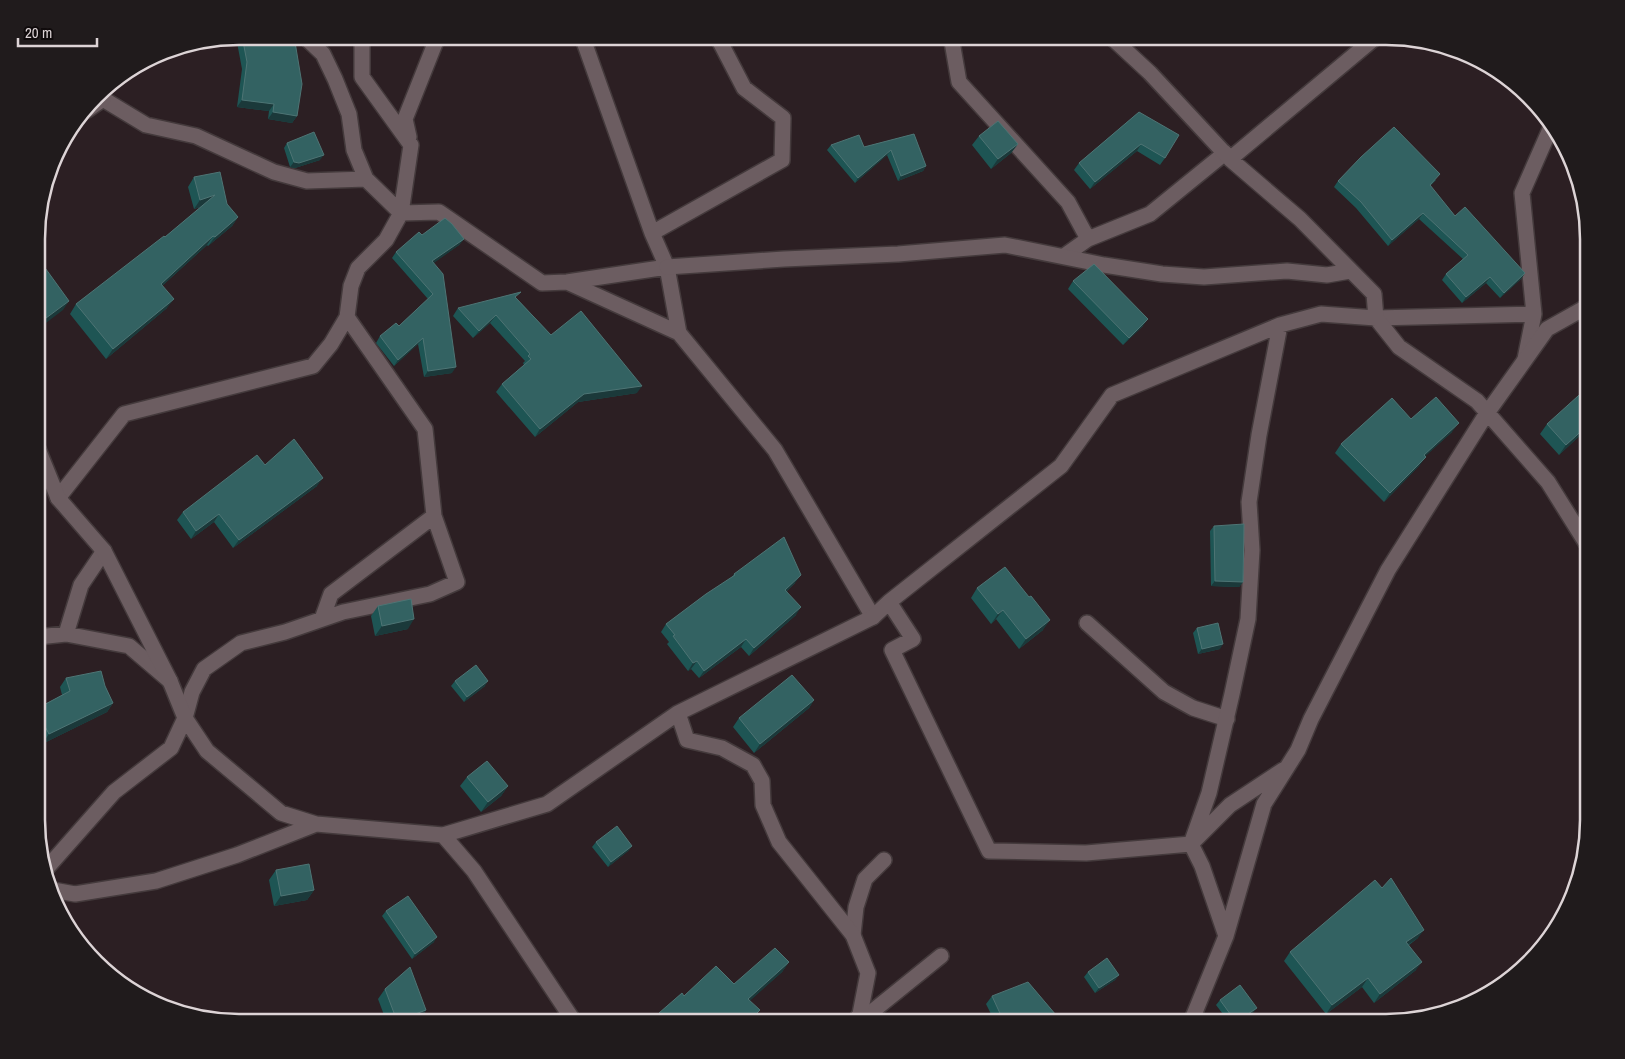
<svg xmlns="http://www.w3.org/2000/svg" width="1625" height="1059" viewBox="0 0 1625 1059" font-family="'Archivo Narrow',sans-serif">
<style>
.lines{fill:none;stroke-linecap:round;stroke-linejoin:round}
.lane-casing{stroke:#443a3c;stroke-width:18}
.street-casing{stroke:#443a3c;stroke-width:18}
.lane{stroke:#6c5d61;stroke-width:15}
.street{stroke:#6c5d61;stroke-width:15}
.wall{fill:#1e5554}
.shaded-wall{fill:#1b393a}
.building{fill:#336262;stroke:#4e7474}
.rim{fill:none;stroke:#ddd4d6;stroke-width:2.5}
</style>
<rect width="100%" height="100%" fill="#2c1f23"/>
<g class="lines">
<defs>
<path id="lane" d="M304,36l19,18 12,25 14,35 5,36 12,29
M362,36v41l49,68 -10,68 38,-1 103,71 25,-1 100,-15
M582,36l70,197 15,34 12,66 96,117 98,167
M951,36l8,46 109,120 20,37
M103,99l43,26 50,11 78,36 33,9 59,-2 35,34 -15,27 -28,28 -7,18 -4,31 78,112 9,87 23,66 -27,12 -87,18 -58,20 -44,11 -37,26 -12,23 -7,26
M409,137l-4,-18 33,-83
M652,233l130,-73 1,-42 -39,-30 -27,-52
M1064,256l24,-17 62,-25 75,-61
M567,282l112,51
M1376,318l158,-4
M1525,359l9,-45 -12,-121 29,-66
M58,498l66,-84 189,-48 18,-22 16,-27
M322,619l9,-25 103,-78
M1087,623l77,69 29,16 34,11
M66,634l15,-49 23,-34
M38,637l28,-3 63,12 41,35
M853,935l3,-28 9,-28 19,-19
M858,1023l83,-67"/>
<path id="street" d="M1110,36l40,37 80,86 70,60 74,75 2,24 23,29 78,54 71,81 40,64
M87,110l16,-11
M1230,159l147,-123
M667,267l117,-8 114,-5 107,-9 99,20 58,9 42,3 83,-6 40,4 23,-4
M38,449l20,49 46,53 66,130 15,37 22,33 74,62 35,11 127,11 104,-31 131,-91 195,-96 16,-15 172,-136 51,-71 168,-70 41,-11 55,4
M889,602l24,37 -21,11 97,201 97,2 105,-9 39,-39 53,-35
M678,713l9,27 35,8 31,17 9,16 1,24 16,37 74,93 15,38 -8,41 -6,9
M443,835l31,36 101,152
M46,869l68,-77 57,-44 14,-30
M53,890l22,4 81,-13 81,-26 79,-31
M1226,936l-24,-70 -11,-22 18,-51 23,-99 16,-75 4,-69 -3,-48 10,-67 21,-110
M1191,1022l35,-86 38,-132 34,-54 13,-31 77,-149 97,-154 62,-87 41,-23"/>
</defs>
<use href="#lane" class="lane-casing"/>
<use href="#street" class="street-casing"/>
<use href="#lane" class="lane"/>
<use href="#street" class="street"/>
</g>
<path class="wall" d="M239,36h55l3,80 -5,7 -24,-4 1,-8 -32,-4 5,-38 -6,-32z
M1139,112l26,46 -5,7 -23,-14 -47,38 -16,-19 5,-7z
M914,134l12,32 -3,5 -25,10 -11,-26 -32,28 -28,-33 4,-5 33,2z
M979,136l39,8 -7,9 -20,16 -19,-24z
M287,143l33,17 -25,8 -5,-1 -6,-19z
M194,177l33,27 11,13 -6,9 -24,20 -1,-1 -45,41 5,22 -61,51 -36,-45 6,-10 89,-67 36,-30 -7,2 -6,-22z
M1436,180l-6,6 25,30 70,57 -4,6 -21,19 -14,-15 -24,20 -20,-23 4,-6 17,-15 -44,-40 -31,27 -32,-38 -22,-21 4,-6z
M464,239l-5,6 -26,18 19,110 -28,4 -6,-33 -24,22 -18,-23 4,-7 19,-10 29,-27 -36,-41 4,-6z
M1073,281l70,45 -20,19 -55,-56z
M516,298l35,37 86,58 -59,9 -43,35 -39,-45 6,-8 22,-19 -1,-2 2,-2 -35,-38 -17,15 -20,-22 5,-8z
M1411,419l41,13 -27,24 -6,10 -35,36 -49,-49 6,-9z
M1547,424l41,4 -29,27 -19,-21z
M265,465l52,21 -84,62 -19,-26 -23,17 -14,-19 6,-8z
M1214,526l29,56 -4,5 -28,-1 -1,-55z
M734,574l61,9 -8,8 9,24 -47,41 -8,-9 -42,31 -8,-9 -3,2 -21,-27 2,-2 -8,-10 5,-8 66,-47z
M977,588l52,9 14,33 -24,19 -23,-30 -5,5 -20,-26z
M378,606l30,23 -33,7 -4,-20z
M1197,628l23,21 -22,5 -5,-21z
M66,678l39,8 8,17 -6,9 -65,32 -4,-9v-27l24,-13 -2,-8z
M455,681l30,5 -21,16 -13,-16z
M814,700l-5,8 -55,45 -21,-26 6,-9z
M467,777l41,9 -7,10 -20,16 -21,-26z
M596,842l36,4 -4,5 -20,16 -16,-20z
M276,870l38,20 -7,10 -33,6 -5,-26z
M386,911l48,31 -22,17 -30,-43z
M1418,938l-9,7 7,25 -42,33 -12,-16 -36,27 -42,-53 6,-9z
M789,962l-7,10 -32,28 3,19 -3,4 -98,-1 7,-9 25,-17 50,-12z
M1088,972l31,3 -4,5 -20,13 -11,-16z
M385,989l41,21 -6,10 -9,3h-24l-9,-24z
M992,996l59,26h-56l-9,-18z
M1220,1000l33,13 -13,9h-11l-13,-17z"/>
<path class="shaded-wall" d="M242,100l32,4 -5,7 -32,-4z
M273,112l24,4 -5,7 -24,-4z
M1018,144l-7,9 -20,16 7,-10z
M1141,144l-4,7 -47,38 5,-7z
M891,150l-4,5 -32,28 3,-5z
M324,155l-4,5 -25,8 -5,-1 4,-5z
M926,166l-3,5 -25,10 3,-5z
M215,195l-6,9 -15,5 6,-9z
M1423,213l-4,6 -31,27 4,-6z
M238,217l-6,9 -24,20 7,-9z
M213,236l-6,9 -53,48 7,-9z
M464,239l-5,6 -32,23 5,-7z
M1525,273l-4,6 -21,19 4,-5z
M1490,277l-4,6 -24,20 4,-6z
M174,299l-7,9 -61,51 7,-10z
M69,301l-6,9 -25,19v-5z
M496,315l-6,8 -17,15 6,-7z
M1148,319l-5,7 -20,19 6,-7z
M423,338l-5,6 -24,22 4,-6z
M456,367l-4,6 -28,4 4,-6z
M642,386l-5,7 -59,9 -43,35 5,-8 44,-35z
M1459,423l-7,9 -35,32 7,-9z
M1588,425v3l-29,27 7,-10z
M1426,457l-7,9 -35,36 6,-9z
M323,478l-6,8 -84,62 6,-8z
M219,514l-5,8 -23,17 5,-8z
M801,575l-6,8 -15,14 5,-7z
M1215,581l28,1 -4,5 -28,-1z
M801,607l-5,8 -47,41 5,-8z
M1003,610l-7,9 -5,5 7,-10z
M414,619l-6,10 -33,7 7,-10z
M1050,620l-7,10 -24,19 7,-10z
M746,639l-5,8 -42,31 5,-7z
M1223,644l-3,5 -22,5 4,-5z
M697,661l-6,8 -3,2 5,-8z
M488,681l-3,5 -21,16 3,-5z
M814,700l-5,8 -55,45 6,-9z
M113,703l-6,9 -65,32 7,-10z
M508,786l-7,10 -20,16 7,-10z
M632,846l-4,5 -20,16 3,-5z
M314,890l-7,10 -33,6 7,-10z
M1424,930l-6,8 -18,12 6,-8z
M437,937l-3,5 -22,17 3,-5z
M789,962l-7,10 -40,36 6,-9z
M1422,962l-6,8 -42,33 6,-9z
M1119,975l-4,5 -20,13 4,-5z
M1368,978l-6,9 -36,27 6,-9z
M1257,1008l-4,5 -13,9h-3z
M426,1010l-6,10 -9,3h-15l1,-2z
M760,1010l-10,13h-3z
M1056,1015l-5,7h-20l1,-1z"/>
<path class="building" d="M242,36h52l8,48 -5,32 -24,-4 1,-8 -32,-4 5,-38z
M1139,112l40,23 -14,23 -24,-14 -46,38 -16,-19z
M998,121l20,23 -20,15 -19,-23z
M1394,127l46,47 -10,11 25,31 10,-9 60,66 -21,20 -14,-16 -24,20 -20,-23 22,-19 -45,-42 -31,27 -31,-38 -23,-21 23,-24z
M314,132l10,23 -25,8 -5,-1 -7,-19z
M914,134l12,32 -25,10 -10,-26 -33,28 -27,-33 28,-10 5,12z
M220,172l7,32 11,13 -23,20 -2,-1 -52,48 13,15 -61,50 -37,-45 88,-68 1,1 50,-42 -15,5 -6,-23z
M445,218l7,6 12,15 -32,22 11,13 13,93 -28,4 -5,-33 -25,22 -18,-24 16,-13 3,3 34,-32 -37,-42 23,-20 3,3z
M1094,264l54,55 -19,19 -56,-57z
M43,265l26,36 -31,23v-55z
M521,292l-6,5 36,38 30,-24 61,75 -58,8 -44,35 -38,-45 29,-25 -3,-3 2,-2 -34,-39 -17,16 -21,-23z
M1588,387v38l-22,20 -19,-21z
M1436,397l23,26 -35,32 2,2 -36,36 -49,-49 51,-46 19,21z
M294,439l29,39 -84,62 -20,-26 -23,17 -13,-19 74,-57 8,10z
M1244,524l-1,58 -28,-1 -1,-55z
M784,537l17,38 -16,15 16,17 -47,41 -8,-9 -42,32 -7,-10 -4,2 -20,-27 2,-1 -9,-11 40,-30 29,-19 -1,-1z
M1005,567l24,30 2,-1 19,24 -24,19 -23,-29 -5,4 -21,-26z
M411,599l3,20 -32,7 -4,-20z
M1218,623l5,21 -21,5 -5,-21z
M476,665l12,16 -21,16 -12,-16z
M101,671l4,15 8,17 -64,31 -11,-21v-5l32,-17 -4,-13z
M792,675l22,25 -54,44 -21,-26z
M487,761l21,25 -20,16 -21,-25z
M617,826l15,20 -21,16 -15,-20z
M309,864l5,26 -33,6 -5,-26z
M1391,878l33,52 -18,12 16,20 -42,32 -12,-16 -36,27 -42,-53 85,-72 7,8z
M408,896l29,41 -22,17 -29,-43z
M775,948l14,14 -41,37 12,11 -13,13h-80l-8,-10 23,-20 2,3 32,-30 18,18z
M1107,958l12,17 -20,13 -11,-16z
M410,967l16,43 -29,11 -12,-32z
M1028,982l28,33 -24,6 2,1h-30l-12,-26z
M1240,985l17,23 -21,14 -16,-22z"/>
<path d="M0 0H1625V1059H0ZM239 45H1386A194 194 0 0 1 1580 239V820A194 194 0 0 1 1386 1014H239A194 194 0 0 1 45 820V239A194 194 0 0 1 239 45Z" fill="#201b1c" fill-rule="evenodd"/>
<path class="rim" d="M239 45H1386A194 194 0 0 1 1580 239V820A194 194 0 0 1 1386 1014H239A194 194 0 0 1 45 820V239A194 194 0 0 1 239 45Z"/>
<path d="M18 38v8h79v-8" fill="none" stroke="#ddd4d6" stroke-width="2.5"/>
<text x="25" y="38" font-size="15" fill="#ddd4d6" stroke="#100b0c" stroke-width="4" paint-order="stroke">20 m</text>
</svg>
